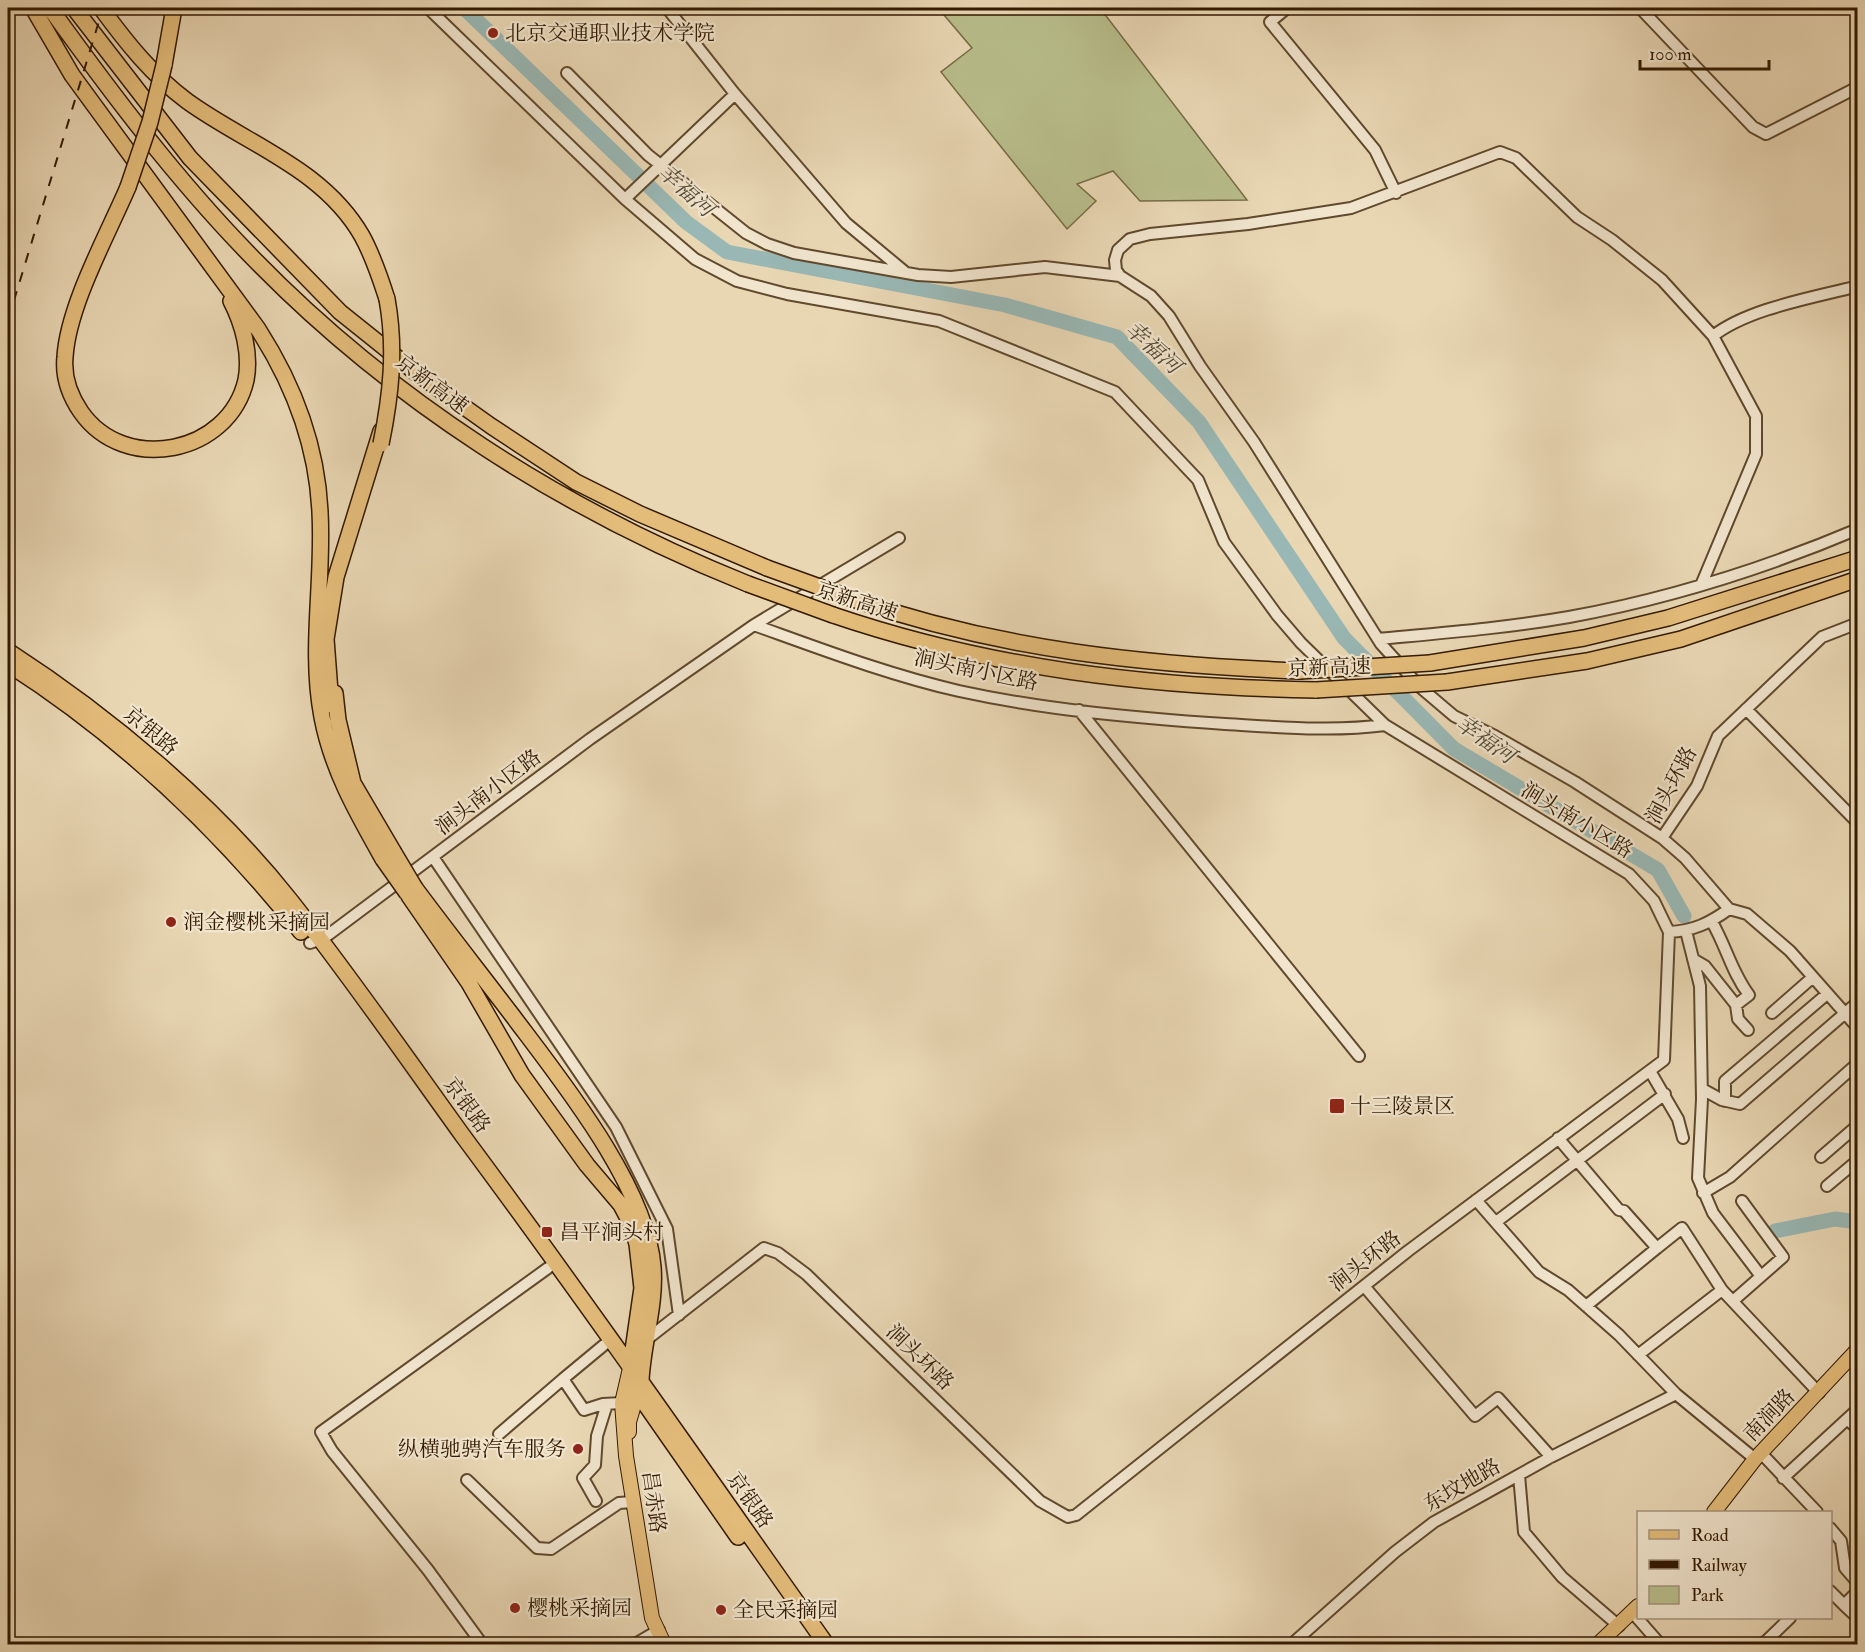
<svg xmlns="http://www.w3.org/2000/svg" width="1865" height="1652" viewBox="0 0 1865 1652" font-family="'IM FELL Double Pica','Noto Serif SC',serif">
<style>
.green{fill:#b8be8b;stroke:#766c46;stroke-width:1.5}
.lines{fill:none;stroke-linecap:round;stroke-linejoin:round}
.river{stroke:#99b8b5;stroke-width:15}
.minor-casing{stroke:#60492d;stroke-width:14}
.major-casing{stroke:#331a00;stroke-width:16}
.highway-casing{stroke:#331a00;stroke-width:18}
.minor{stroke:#f1e5ce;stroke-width:10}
.major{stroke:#e4bc7a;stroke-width:14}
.highway{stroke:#e4bc7a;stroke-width:15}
.rail{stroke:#331a00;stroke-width:2;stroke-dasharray:10 10;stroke-linecap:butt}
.highway-bridge-casing{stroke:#331a00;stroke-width:18;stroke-linecap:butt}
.highway-bridge{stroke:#e4bc7a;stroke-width:15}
.poi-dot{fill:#8f2418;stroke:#f1e5ce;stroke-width:2}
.labels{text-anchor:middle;stroke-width:4.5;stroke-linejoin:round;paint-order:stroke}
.poi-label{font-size:21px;fill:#331a00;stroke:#f1e5ce;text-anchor:start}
.street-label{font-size:21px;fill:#331a00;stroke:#f1e5ce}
.water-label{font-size:22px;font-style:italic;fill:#524936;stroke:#f1e5ce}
</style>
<rect width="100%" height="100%" fill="#e9d7b4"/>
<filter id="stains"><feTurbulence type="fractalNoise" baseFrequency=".00333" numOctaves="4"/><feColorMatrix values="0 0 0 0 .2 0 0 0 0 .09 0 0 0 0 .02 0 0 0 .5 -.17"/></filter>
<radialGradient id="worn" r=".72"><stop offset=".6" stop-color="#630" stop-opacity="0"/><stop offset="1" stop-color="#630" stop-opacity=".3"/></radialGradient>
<path class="green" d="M938,8h162l147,192 -107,1 -27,-30 -36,13 19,17 -29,28 -126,-157 31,-24z"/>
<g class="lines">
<path class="river" d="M464,8l222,214 41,30 278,53 112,32 82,85 145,216 110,111 204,121 26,46
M1775,1231l60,-12 23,3"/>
<defs>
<path id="minor" d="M428,8l197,191 70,60 42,22 50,13 152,27 176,71 83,88 26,62 53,73 24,28 84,82
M667,8l68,86 111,129 59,49
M1287,8l-17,14 105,128 21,43
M1640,8l113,119 13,7 92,-47
M567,73l81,82 98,78 21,11 27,9 124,22 33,2 94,-10 75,9
M625,199l110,-105
M1702,583l54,-129v-38l-43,-80
M754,625l145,-87
M1378,639c64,-6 128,-11 191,-22 98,-18 197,-49 289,-88
M1746,709l112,114
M1079,710l280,346
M1662,838l-87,-56 -80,-46 -41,-20 -33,-28 -40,-44 -127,-202 -54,-76 -31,-50 -18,-20 -31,-20 -4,-6 -1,-10 3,-10 12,-11 20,-5 98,-10 103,-16 149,-56 16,6 61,59 35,23 50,40 51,56c36,-28 100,-38 145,-50
M433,857l183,270 51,102 12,86
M1729,909l-44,-51 -23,-20 35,-52 21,-50 104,-99 36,-14
M1729,909l18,5 43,37 68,77
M1686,931l14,55 2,113 -4,79 15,35 47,62
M1669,932c24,-1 41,-9 60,-23
M310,943l14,-5 266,-199 164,-114c67,24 135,50 205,66 87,19 177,27 266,33 54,3 107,8 160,1l244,149 25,27 15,31 -5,128 -256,191 -332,264 -8,2 -28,-16 -234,-227 -28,-21 -14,-5 -118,92
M1693,959l12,7 31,39 13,-10c-17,-22 -23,-49 -37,-73
M1736,1005l2,14 10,11
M1772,1013l41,-36
M1650,1071l28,48 5,19
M1702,1089l20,11 18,4 118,-102
M1725,1101v-20l102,-87
M1558,1138l61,72 5,1 33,37 25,-20 40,62 97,103
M1821,1157l37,-32
M1827,1186l31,-26
M1703,1193l27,-16 128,-114
M1476,1200l63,72 29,18 51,45 57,59 79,65
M1496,1222l169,-128
M1364,1286l111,130 23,-18 53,59
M1734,1300l49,-43 -41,-56
M1586,1306l71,-58
M604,1345l-41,34 21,31 19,-6 19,-1
M1638,1355l84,-65
M1847,1419l11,10
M499,1434l64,-55
M1761,1453l56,59
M1519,1475l5,57 38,45 57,49
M1783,1478l75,-69
M467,1480l70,68 14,1 68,-46 13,-1
M596,1501l-13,-23 12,-13 2,-29 10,-32
M1830,1528l11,13 4,27 13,15
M1830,1591l14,14
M1858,1591l-14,14 14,13
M1632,1612l28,32
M482,1644l-54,-74 -96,-119 -11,-19 227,-164
M635,1644l24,-14
M1292,1644l103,-92 39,-30 117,-65 125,-63
M1763,1644l27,-26"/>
<path id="major" d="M631,1364l-9,39 4,53 26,162 12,26
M629,1432v-10l10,-35
M1714,1512l41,-53 103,-110
M1598,1644l40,-38"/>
<path id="highway" d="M33,8l39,67 186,254c36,56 59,116 62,183 4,69 -11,137 2,205 10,53 35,96 61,142
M50,8c62,86 126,171 200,247 139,144 313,255 498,329
M74,8l116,150 150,154 75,60 76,54 85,56 64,32 127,54
M101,8c25,34 51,67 86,93 59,43 136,67 175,135 11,20 18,41 25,63
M164,65l10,-57
M128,187c-21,49 -60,119 -63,170 -2,20 5,39 16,55 44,63 148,42 165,-32 5,-26 -3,-56 -15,-79
M853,599c147,51 293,66 447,72
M833,615c159,54 316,72 483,75
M8,651c102,66 206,153 282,249 60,76 116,157 173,236 124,167 243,338 363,508
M1430,663l154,-25 84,-20 190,-60
M8,664c111,71 210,164 293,268
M1447,682l140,-21 94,-22 177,-60
M335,693l3,27 15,63 40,68
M331,705l-5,-66 10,-62 45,-146
M415,888c32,43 65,85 97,127 48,64 135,171 141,252 3,38 -10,75 -12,113
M409,896l60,87 53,92 65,90 34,40 10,19 6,20 5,44 -11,76
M632,1385l106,152"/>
</defs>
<use href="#minor" class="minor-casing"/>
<use href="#major" class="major-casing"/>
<use href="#highway" class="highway-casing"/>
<use href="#minor" class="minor"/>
<use href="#major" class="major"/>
<use href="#highway" class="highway"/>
<path class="rail" d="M8,320l95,-312"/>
<defs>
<path id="highway-bridge" d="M128,187l22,-65 14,-57
M381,444c10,-49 15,-95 6,-145
M767,568l86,31
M748,584l85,31
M1300,671l130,-8
M1316,690l131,-8
M393,851l22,37
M383,859l24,34"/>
</defs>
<use href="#highway-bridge" class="highway-bridge-casing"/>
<use href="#highway-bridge" class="highway-bridge"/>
</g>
<g class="poi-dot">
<circle cx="493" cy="33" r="6"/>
<circle cx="171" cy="922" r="6"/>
<rect x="1329" y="1098" width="16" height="16" rx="3"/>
<rect x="541" y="1226" width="12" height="12" rx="3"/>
<circle cx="578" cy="1449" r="6"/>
<circle cx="515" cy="1608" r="6"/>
<circle cx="721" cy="1610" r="6"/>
</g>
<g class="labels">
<g class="poi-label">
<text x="505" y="40">北京交通职业技术学院</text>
<text x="183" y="929">润金樱桃采摘园</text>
<text x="1350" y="1113">十三陵景区</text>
<text x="559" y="1239">昌平涧头村</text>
<text x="566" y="1456" text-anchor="end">纵横驰骋汽车服务</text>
<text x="527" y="1615">樱桃采摘园</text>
<text x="733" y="1617">全民采摘园</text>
</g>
<g class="street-label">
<text transform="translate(432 384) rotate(37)" y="7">京新高速</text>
<text transform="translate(857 601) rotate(18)" y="7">京新高速</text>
<text transform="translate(1329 667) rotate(-2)" y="7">京新高速</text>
<text transform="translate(976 670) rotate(12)" y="7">涧头南小区路</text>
<text transform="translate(151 731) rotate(40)" y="7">京银路</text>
<text transform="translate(1671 785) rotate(-62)" y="7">涧头环路</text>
<text transform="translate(488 792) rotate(-37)" y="7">涧头南小区路</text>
<text transform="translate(1577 820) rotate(31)" y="7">涧头南小区路</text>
<text transform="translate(467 1105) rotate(54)" y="7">京银路</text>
<text transform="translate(1365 1261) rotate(-38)" y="7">涧头环路</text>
<text transform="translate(920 1357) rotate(44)" y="7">涧头环路</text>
<text transform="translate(1769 1415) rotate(-46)" y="7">南涧路</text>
<text transform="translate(1462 1485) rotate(-30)" y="7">东坟地路</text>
<text transform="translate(750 1500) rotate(55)" y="7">京银路</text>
<text transform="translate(654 1502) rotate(82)" y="7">昌赤路</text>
</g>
<g class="water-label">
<text transform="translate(687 190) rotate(42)" y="8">幸福河</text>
<text transform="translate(1154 347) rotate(42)" y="8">幸福河</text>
<text transform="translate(1486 739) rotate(35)" y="8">幸福河</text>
</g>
</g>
<rect width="1865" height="1652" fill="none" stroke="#e9d7b4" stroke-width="30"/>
<rect x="9" y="9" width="1847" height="1634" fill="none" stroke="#331a00" stroke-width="3"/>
<rect x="15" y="15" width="1835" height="1622" fill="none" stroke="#331a00" stroke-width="1.5"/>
<rect x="1637" y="1511" width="195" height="108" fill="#f1e5ce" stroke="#a5947c" stroke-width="1.5"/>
<rect x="1649" y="1530" width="30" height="9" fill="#e4bc7a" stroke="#a5947c" stroke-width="1.5"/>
<text x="1691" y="1541" font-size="18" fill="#331a00">Road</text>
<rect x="1649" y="1560" width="30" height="9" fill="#331a00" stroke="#a5947c" stroke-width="1.5"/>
<text x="1691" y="1571" font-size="18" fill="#331a00">Railway</text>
<rect x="1649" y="1586" width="30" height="18" fill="#b8be8b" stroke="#a5947c" stroke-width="1.5"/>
<text x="1691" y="1601" font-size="18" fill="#331a00">Park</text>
<path d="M1640 60v9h129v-9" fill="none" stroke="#331a00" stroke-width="3"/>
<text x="1649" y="60" font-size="18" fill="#331a00" stroke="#f1e5ce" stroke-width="4.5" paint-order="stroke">100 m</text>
<rect width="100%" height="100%" filter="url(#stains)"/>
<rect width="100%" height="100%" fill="url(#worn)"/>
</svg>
